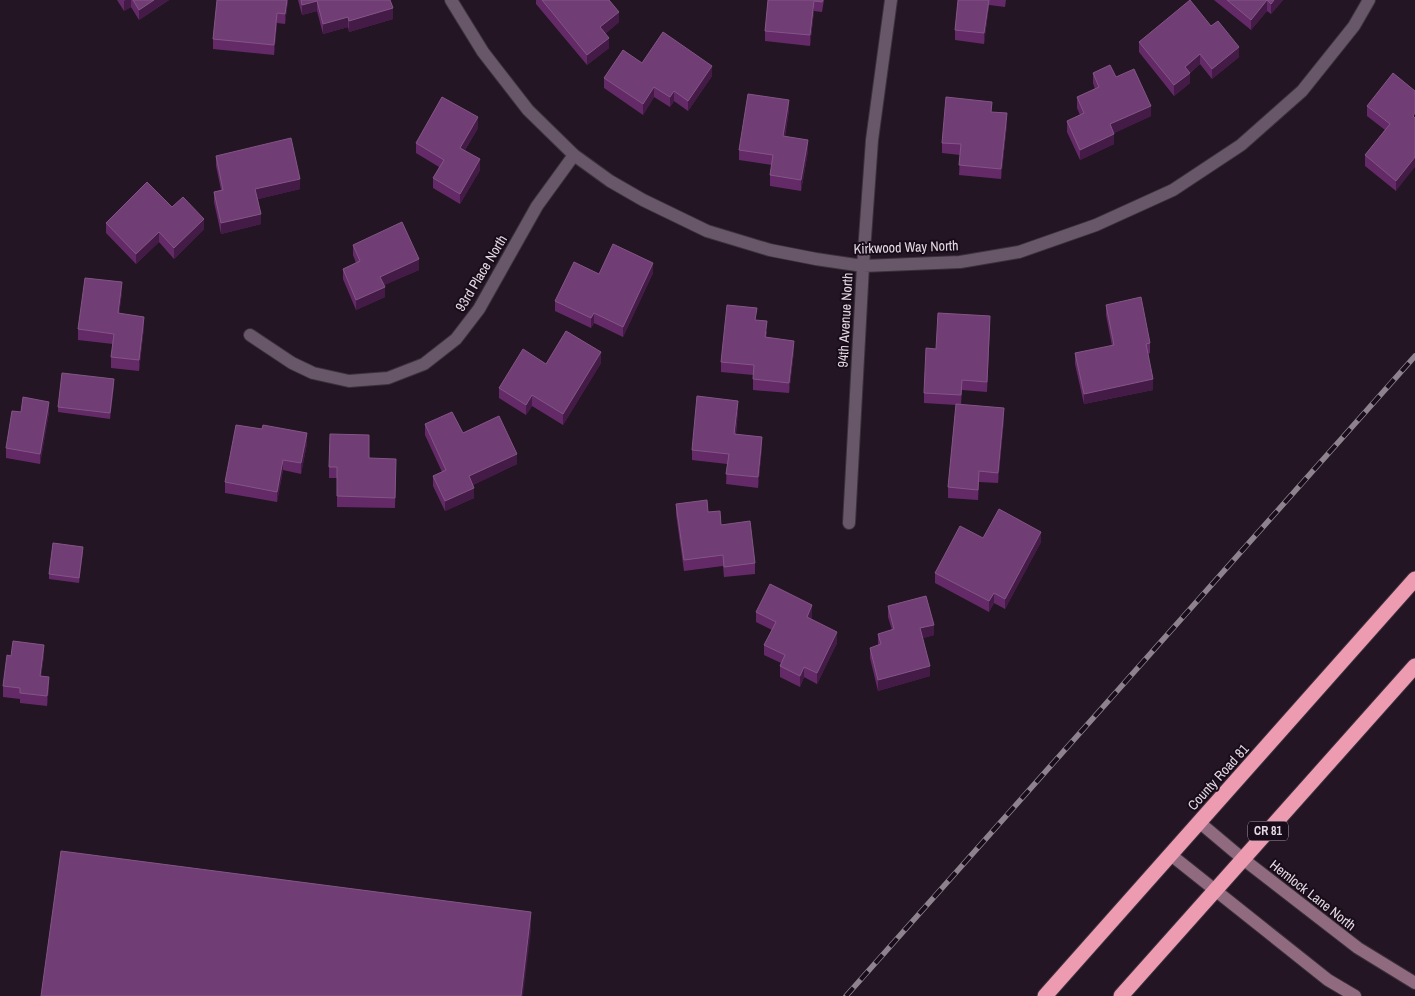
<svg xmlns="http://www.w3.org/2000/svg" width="1415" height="996" viewBox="0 0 1415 996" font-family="'Archivo Narrow',sans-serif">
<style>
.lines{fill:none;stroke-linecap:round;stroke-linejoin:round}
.street-casing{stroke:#3b313b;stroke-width:14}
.secondary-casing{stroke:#3b313b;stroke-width:14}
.highway-casing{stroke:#3b313b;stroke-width:17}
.street{stroke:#685769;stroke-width:12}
.secondary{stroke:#906b7f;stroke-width:12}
.highway{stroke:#ed9bb1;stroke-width:15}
.rail-casing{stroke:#8e828e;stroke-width:5.5}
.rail{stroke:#190c1a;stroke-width:4;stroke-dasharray:11;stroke-linecap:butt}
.wall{fill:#642a68}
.shaded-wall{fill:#441a47}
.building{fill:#713d75;stroke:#835586}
.labels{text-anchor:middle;stroke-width:4;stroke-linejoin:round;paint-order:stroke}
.shield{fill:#190c1a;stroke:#a69ba6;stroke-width:1}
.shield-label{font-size:12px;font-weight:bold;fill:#e2d8e2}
.street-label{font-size:14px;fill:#e2d8e2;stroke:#190c1a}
</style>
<rect width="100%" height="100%" fill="#231523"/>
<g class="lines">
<defs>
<path id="street" d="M451,0l32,52 45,58 46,45 36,26 33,19 64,31 63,19 46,9 47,7 97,-4 59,-10 77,-27 77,-35 68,-45 61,-54 52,-65 15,-26
M250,335l42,28 21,10 36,8 39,-3 36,-14 32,-25 23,-30 58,-103 37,-51
M849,523l14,-257 9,-126 19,-140"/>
<path id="secondary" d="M1199,822l44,37 115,89 57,35
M1171,855l157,125 27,16"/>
<path id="highway" d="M1045,996l370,-417
M1121,996l294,-330"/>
</defs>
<use href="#street" class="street-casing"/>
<use href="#secondary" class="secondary-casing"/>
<use href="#highway" class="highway-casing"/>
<use href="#street" class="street"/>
<use href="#secondary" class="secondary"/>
<use href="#highway" class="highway"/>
<defs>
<path id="rail" d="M846,996l569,-640"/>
</defs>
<use href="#rail" class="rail-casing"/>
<use href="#rail" class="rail"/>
</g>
<path class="wall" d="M117,0h52l-30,20 -8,-13 -7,4z
M217,0h71l-3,24 -8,-1 -3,32 -61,-6v-10z
M298,0h92l3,19 -44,13 -1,-5 -25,7 -6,-23 -15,4z
M536,0h73l10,22 -14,12 4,14 -22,17 -51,-61z
M768,0h56l-2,12 -8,-1 -4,35 -45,-5v-10z
M958,0h48l-1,7 -16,-2 -5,39 -29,-4v-10z
M1214,0h69l-12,14 -4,-3 -16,19z
M1211,26l28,31 -27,22 -12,-15 -10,9v10l-16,13 -35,-44v-10z
M642,63l70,13 -24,35 -14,-10 -4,6 -16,-10 -11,18 -39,-27v-10z
M1093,73l23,4 35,39 -37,17v11l-34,16 -13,-28v-11l13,-6 -3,-7v-11l18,-8 -2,-6z
M1415,91l-19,100 -31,-25v-11l20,-25 -18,-14v-10z
M789,110l-4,27 23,14 -7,40 -31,-5v-11l2,-10 -33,-5v-10z
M992,112l15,12 -6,55 -42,-4 1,-20 -18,-2v-10z
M478,128l-13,22 15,20 -20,34 -27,-16v-10l6,-11 -23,-14v-10z
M216,156l84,33 -42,10 3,25 -40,10 -7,-32v-10l7,-2 -5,-24z
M172,207l32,22 -30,30 -15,-17 -23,22 -30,-31v-10z
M353,245l66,25 -35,15 1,12 -29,13 -13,-31v-10l13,-6 -3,-8z
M653,273l-30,64 -29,-14 -3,5 -36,-17v-10l44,-27z
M122,292l-3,22 25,13 -5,44 -28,-3v-11l2,-13 -35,-4v-11z
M1106,305l44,38v10l-2,1 5,36 -69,14 -9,-40v-11l37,-7 -6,-31z
M756,320l11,12 -1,5 28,14 -5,42 -36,-3v-15l-32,-3v-10z
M990,326l-3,66 -25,-2 -1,15 43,14 -6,64 -19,-1 -1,18 -30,-2v-11l8,-82 -32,-2v-10l12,-44z
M601,363l-38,62 -31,-19 -6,9 -27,-17v-10l47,-24z
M114,385l-4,34 -52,-7v-5z
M738,411l-2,23 26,13 -4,41 -32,-4 1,-20 -35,-4v-10z
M21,412h28l-9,52 -34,-6v-10z
M425,424l38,9 54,31 -44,21 1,13 -29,13 -12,-25v-10l9,-4 -17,-37z
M307,443l-6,31 -18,-4 -6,32 -52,-9v-11z
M369,458l27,11 -1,39 -58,-1v-29h-8v-11z
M676,504l32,8 13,13 34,38v11l-31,3 -1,-11 -39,5 -8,-57z
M983,538l58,4 -36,67 -11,-6 -5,9 -54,-29v-10z
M83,552l-4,31 -30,-4v-5z
M888,606l46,29 -11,3 7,38 -52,15 -8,-33v-10l8,-3v-11l14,-4 -4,-13z
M756,612l56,4 -1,3 26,24 -20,41 -13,-7 -4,10 -20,-10v-11l1,-3 -17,-8v-10l8,-15 -16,-8z
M44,655l-3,21 8,11 -2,19 -27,-3v-4l-17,-2v-11l8,-30z"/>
<path class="shaded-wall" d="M126,0h5v7l-7,4v-10z
M154,0h15l-30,20v-10z
M287,0h1l-3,24v-10z
M989,0v5l-5,39v-11z
M1267,0v11l-16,19v-10z
M1274,0h9l-12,14v-10z
M317,1v10l-15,4v-10z
M814,1v10l-4,35v-11z
M393,8v11l-44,13v-11z
M619,12v10l-19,16v-11z
M277,13v10l-3,32v-10z
M348,17v10l-25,7v-10z
M609,38v10l-22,17v-10z
M1239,47v10l-27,22v-10z
M1200,54v10l-15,13v-10z
M712,66v10l-24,35v-10z
M1190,73v10l-16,13v-11z
M654,87v10l-11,18v-11z
M674,91v10l-4,6v-10z
M789,100v10l-6,37v-11z
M1151,106v10l-41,19v-11z
M1007,113v11l-6,55v-10z
M478,117v11l-18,30v-10z
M1114,134v10l-34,16v-10z
M808,140v11l-7,40v-11z
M1415,157v10l-19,24v-10z
M480,159v11l-20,34v-10z
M300,179v10l-45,11v-11z
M261,214v10l-40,10v-11z
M204,219v10l-30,30v-11z
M159,232v10l-23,22v-10z
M419,259v11l-39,17v-10z
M653,263v10l-30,64v-10z
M122,282v10l-4,32v-11z
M385,287v10l-29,13v-10z
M594,313v10l-3,5v-10z
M990,316v10l-3,66v-10z
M144,317v10l-5,44v-11z
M794,341v10l-5,42v-10z
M601,352v11l-38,62v-11z
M114,379v6l-4,34v-6z
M1153,379v11l-69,14v-10z
M532,395v11l-6,9v-10z
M738,401v10l-4,33v-10z
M49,402v10l-9,52v-10z
M1004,408v11l-6,64v-10z
M307,433v10l-6,31v-11z
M762,437v10l-4,41v-11z
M517,454v10l-48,23v-11z
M283,460v10l-6,32v-10z
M979,471v11l-1,18v-10z
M474,488v10l-29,13v-10z
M1041,532v10l-36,67v-10z
M83,547v5l-4,31v-5z
M994,593v10l-5,9v-11z
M812,605v11l-5,12v-11z
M934,625v10l-14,4v-11z
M837,632v11l-20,41v-11z
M44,645v10l-4,31v-10z
M930,666v10l-52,15v-11z
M804,667v10l-4,10v-11z
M49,677v10l-2,19v-10z
M531,912v19l-8,65h-2z"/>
<path class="building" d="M133,0h21l-15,10z
M217,0h70l-2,14 -8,-1 -3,32 -61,-6z
M301,0h89l3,8 -44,13 -1,-4 -25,7 -6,-23 -15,4z
M542,0h67l10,12 -19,15 9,11 -22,17z
M768,0h55l-1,2 -8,-1 -4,34 -45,-4z
M958,0h31l-5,33 -29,-3z
M1190,0l21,26 7,-5 21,26 -27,22 -12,-15 -15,13 5,6 -16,12 -35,-43z
M1227,0h47l-3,4 -4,-4 -16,20z
M663,32l49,34 -24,35 -14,-10 -4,6 -16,-10 -11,17 -39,-26 19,-28 19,13z
M1110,65l6,12 18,-8 17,37 -41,18 4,10 -34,16 -13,-29 17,-8 -7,-16 22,-10 -6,-14z
M1393,73l22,18v22l-2,3 2,2v39l-19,24 -31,-26 25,-31 -23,-18z
M748,94l41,6 -6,36 25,4 -7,40 -31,-5 3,-20 -34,-5z
M442,97l36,20 -18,31 20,11 -20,35 -27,-16 11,-18 -28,-17z
M946,97l46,5 -1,10 16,1 -6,56 -42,-4 2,-21 -19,-1z
M291,138l9,41 -45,10 6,25 -40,9 -7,-31 9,-2 -7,-34z
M147,182l25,25 11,-10 21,22 -30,29 -15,-16 -23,22 -30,-31z
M402,222l17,37 -39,18 5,10 -29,13 -13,-31 17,-8 -7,-16z
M613,244l40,19 -30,64 -29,-14 -3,5 -36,-17 19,-39 25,12z
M85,278l37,4 -4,31 26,4 -5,43 -28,-3 3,-23 -36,-5z
M1141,297l9,46 -4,1 7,35 -69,15 -9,-41 39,-8 -8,-40z
M727,305l30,3 -2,12 12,1 -2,16 29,4 -5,42 -36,-4 1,-14 -33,-3z
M938,313l52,3 -3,66 -25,-2 -1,15 -37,-2 2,-45 10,1z
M566,331l35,21 -38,62 -31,-19 -6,10 -27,-17 24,-39 23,15z
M62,373l52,6 -4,34 -52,-6z
M697,396l41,5 -4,33 28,3 -4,40 -32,-3 3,-20 -37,-4z
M23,397l26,5 -9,52 -34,-6 6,-37 9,1z
M956,404l48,4 -6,65 -19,-2 -1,19 -30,-3z
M452,412l11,21 36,-17 18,38 -48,22 5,12 -29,13 -12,-25 13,-6 -21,-46z
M236,425l26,4 1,-4 44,8 -6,30 -18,-3 -6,32 -52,-10z
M330,434l39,1v23l27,1 -1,39 -58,-2v-29h-8z
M707,500l1,12 12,-1 1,14 29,-4 5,42 -31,4 -1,-12 -39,5 -8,-56z
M999,509l42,23 -36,67 -11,-6 -5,8 -54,-28 25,-47 23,12z
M53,543l30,4 -4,31 -30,-4z
M770,584l42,21 -5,12 30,15 -20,41 -13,-6 -4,9 -20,-10 5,-11 -21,-10 12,-23 -20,-10z
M926,596l8,29 -14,3 10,38 -52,14 -8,-32 11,-4 -3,-10 16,-5 -6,-23z
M13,641l31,4 -4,31 9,1 -2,19 -27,-3v-5l-17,-2 4,-31 4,1z
M61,851l470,61 -10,84h-480z"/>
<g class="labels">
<rect class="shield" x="1248" y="821.5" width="40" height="19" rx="4"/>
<g class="shield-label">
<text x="1268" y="835">CR 81</text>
</g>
<g class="street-label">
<text transform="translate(906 247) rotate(-2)" y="5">Kirkwood Way North</text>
<text transform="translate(481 273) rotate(-59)" y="5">93rd Place North</text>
<text transform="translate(845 320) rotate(-87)" y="5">94th Avenue North</text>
<text transform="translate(1218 777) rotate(-48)" y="5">County Road 81</text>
<text transform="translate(1313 895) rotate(38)" y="5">Hemlock Lane North</text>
</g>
</g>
</svg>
